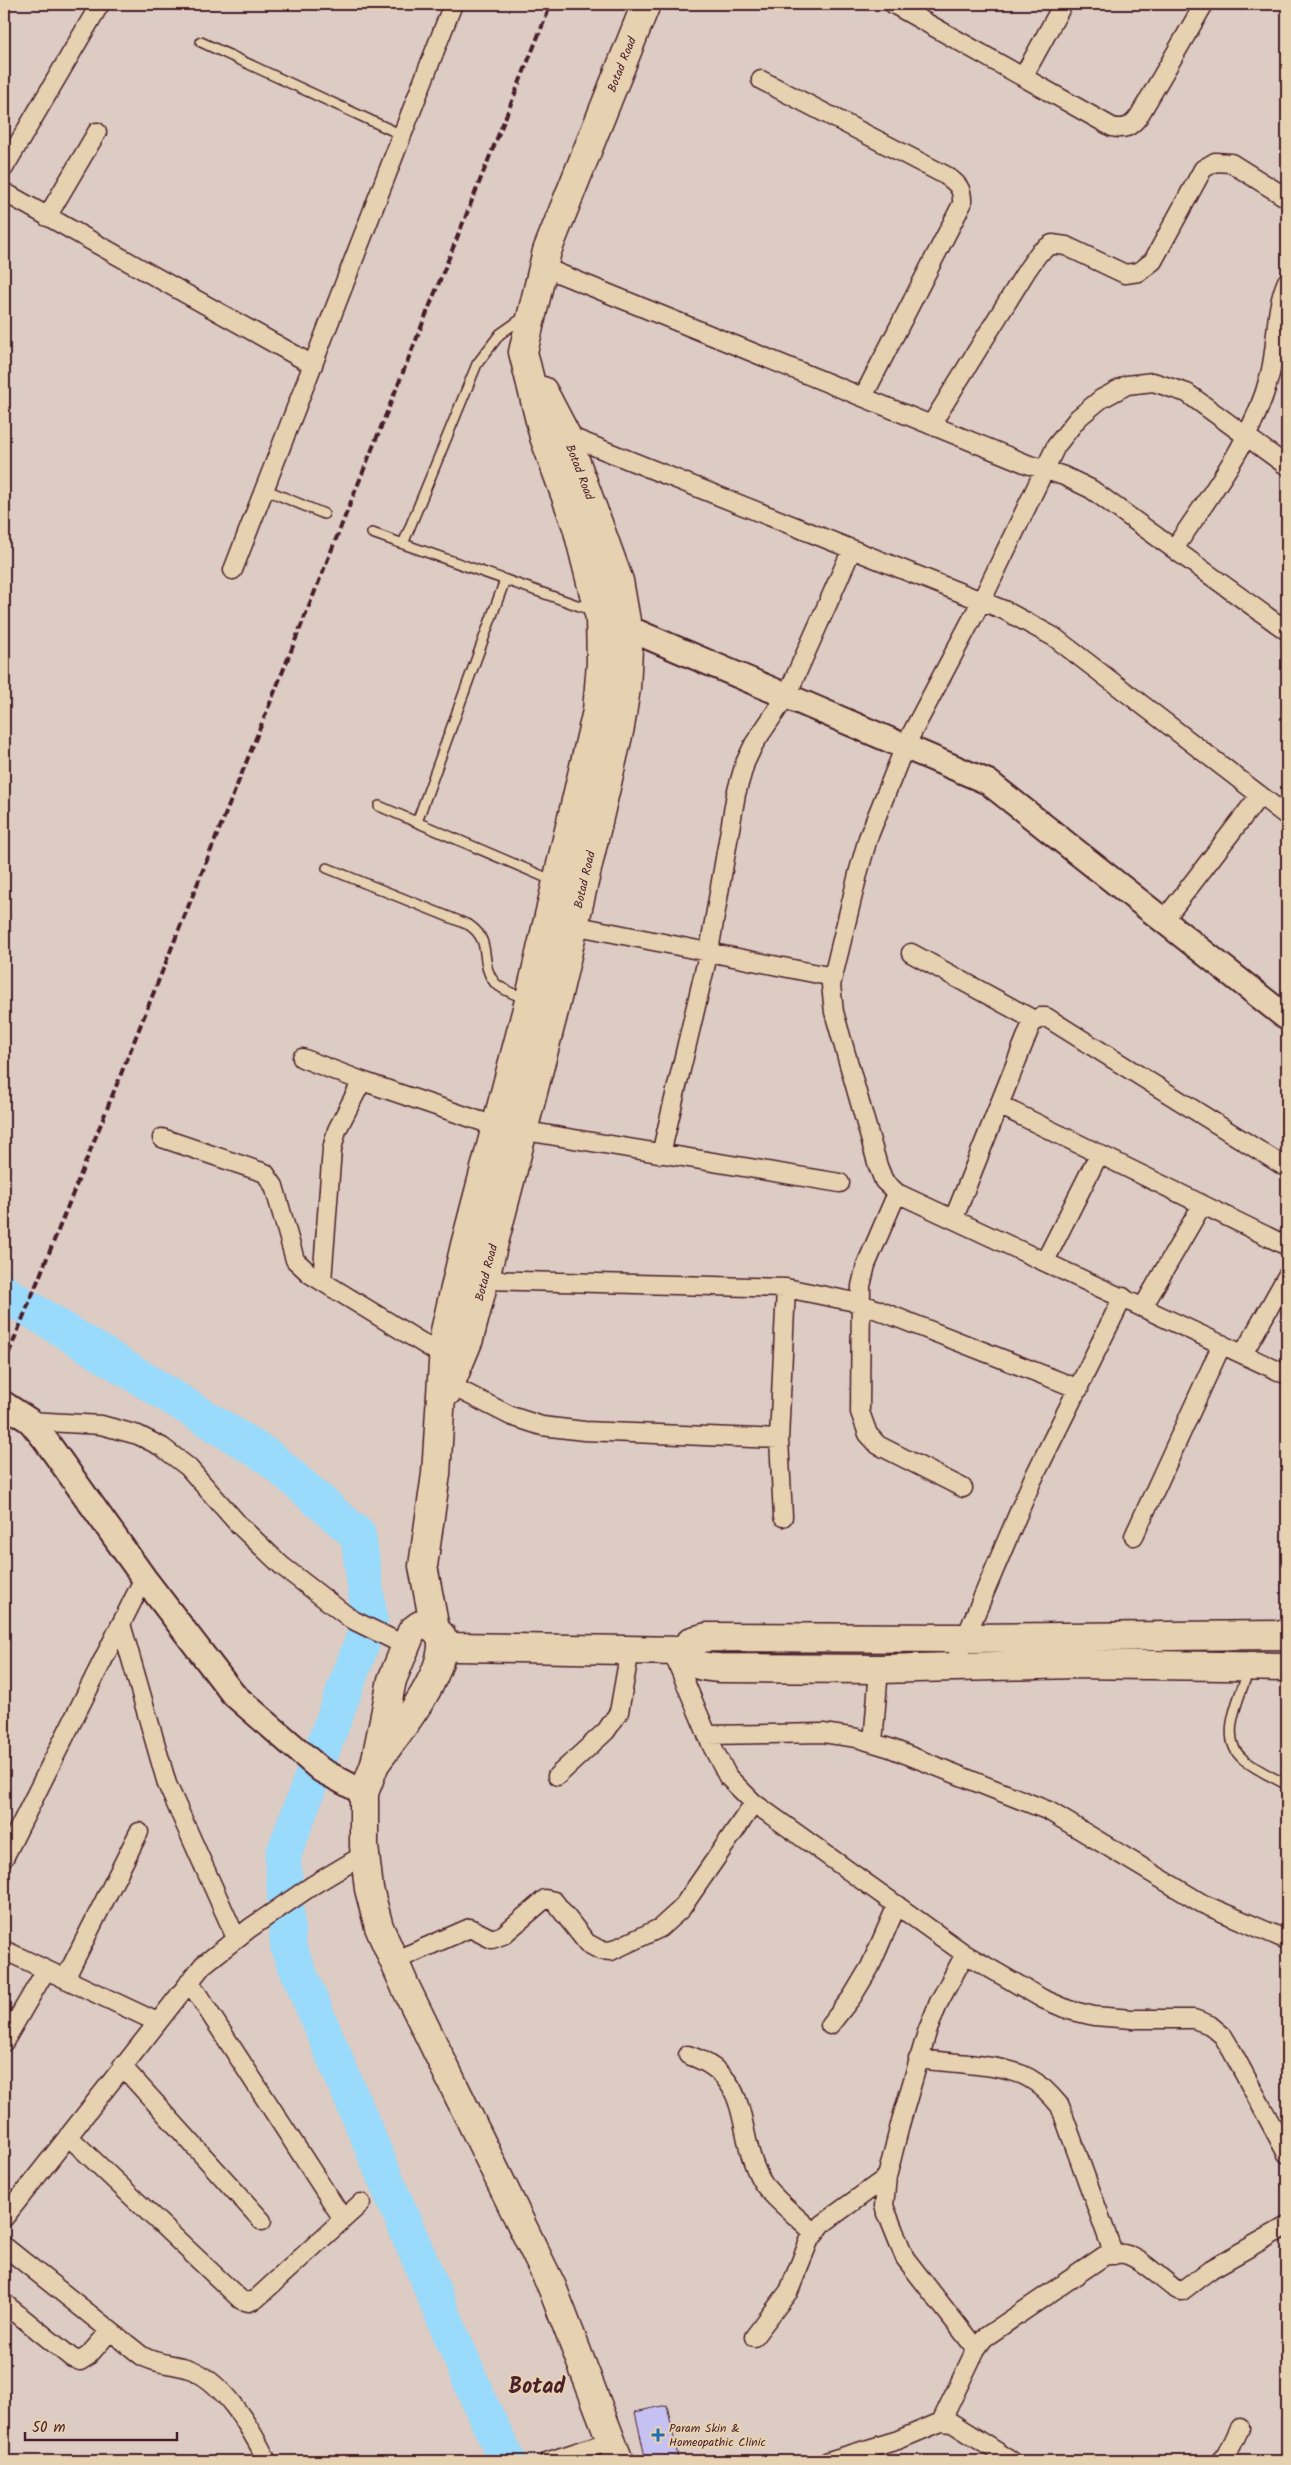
<svg xmlns="http://www.w3.org/2000/svg" width="1291" height="2465" viewBox="0 0 1291 2465" font-family="Kalam,sans-serif">
<style>
.lines{fill:none;stroke-linecap:round;stroke-linejoin:round}
.river{stroke:#9adafb;stroke-width:36}
.building{fill:#c6c1f3;stroke:#4a1f2b}
.lane-casing{stroke:#4a1f2b;stroke-width:12}
.street-casing{stroke:#4a1f2b;stroke-width:21}
.secondary-casing{stroke:#4a1f2b;stroke-width:28}
.primary-casing{stroke:#4a1f2b;stroke-width:31}
.highway-casing{stroke:#4a1f2b;stroke-width:31}
.lane{stroke:#e6d1b0;stroke-width:9}
.street{stroke:#e6d1b0;stroke-width:18}
.secondary{stroke:#e6d1b0;stroke-width:24}
.primary{stroke:#e6d1b0;stroke-width:28}
.highway{stroke:#e6d1b0;stroke-width:28}
.rail{stroke:#4a1f2b;stroke-width:4;stroke-dasharray:8 4;stroke-linecap:butt}
.poi-dot{fill:#1f6fb2;stroke:#e6d1b0;stroke-width:2}
.labels{text-anchor:middle;stroke-width:4.5;stroke-linejoin:round;paint-order:stroke}
.street-label{font-size:12px;fill:#4a1f2b;stroke:#e6d1b0}
.poi-label{font-size:12px;fill:#4a1f2b;stroke:#e6d1b0;text-anchor:start}
.town-label{font-size:22px;font-weight:bold;fill:#4a1f2b;stroke:#e6d1b0}
</style>
<rect width="100%" height="100%" fill="#dcccc4"/>
<filter id="ink" filterUnits="userSpaceOnUse"><feTurbulence type="fractalNoise" baseFrequency=".02" numOctaves="2"/><feDisplacementMap in="SourceGraphic" scale="10" xChannelSelector="R" yChannelSelector="G"/><feConvolveMatrix kernelMatrix="1 2 1 2 8 2 1 2 1" color-interpolation-filters="sRGB"/></filter>
<g filter="url(#ink)">
<g class="lines">
<path class="river" d="M4,1293l266,165 88,77 12,86 -87,235 5,91 194,461 26,53"/>
</g>
<path class="building" d="M667,2405l11,52 -32,4 -11,-49z"/>
<g class="lines">
<defs>
<path id="lane" d="M201,42l201,93
M264,489l60,25
M372,533l222,78
M403,544l74,-180 23,-30 24,-17
M379,806l175,75
M417,822l88,-242
M327,868l142,57c25,17 9,38 26,58 7,7 22,12 31,16
M1249,1669c-8,26 -32,69 -6,90 13,11 30,18 44,26"/>
<path id="street" d="M893,4l219,123c13,3 19,0 27,-11l65,-112
M1023,77l40,-73
M761,80l184,95c12,8 18,13 17,29l-99,193
M4,168l96,-164
M4,192l309,173
M47,217l50,-85
M543,267l484,197 37,12 27,13 196,142
M931,425l96,-155 12,-17 13,-9 14,2 59,28 14,-2 14,-11 50,-92 12,-7 16,1 56,35
M566,435l438,175 50,27 233,179
M1287,466l-100,-73 -34,-11 -26,3 -26,14 -23,19 -22,28 -74,154 -77,146 -37,92 -9,32 -28,115 3,27 44,154 6,15 13,12 390,182
M1174,549c37,-56 80,-109 96,-175 8,-31 4,-64 17,-93
M233,570l220,-566
M1164,920l96,-125
M573,925l260,52
M911,953l123,67
M302,1058l60,23 133,45 345,57
M999,1105l288,141
M162,1138l103,35 9,13 21,74 15,14 132,81
M661,1154l48,-203 27,-157 9,-31 9,-19 33,-49 65,-146
M897,1193l-31,72 -5,21 -1,126 8,22 10,11 85,43
M954,1218l77,-193 9,-8h6l241,151
M1045,1261l54,-107
M484,1280l302,8 74,15 219,86
M322,1281l10,-132 5,-19 25,-49
M1143,1307l59,-102
M1243,1354l44,-78
M450,1385l61,31 31,10 42,5 195,8
M30,1421l71,4 37,10 24,12 26,20 51,58 43,41 69,53 53,26
M783,1517l-4,-78 7,-151
M1134,1536l88,-192
M121,1624l46,160 69,154
M672,1651l40,95 16,31 26,26 211,151 78,45 26,11 25,6 38,3h62l16,6 13,11 9,15 55,103
M953,1667l79,-186 91,-184
M707,1735l116,-2 34,5 33,10 159,63 154,93 84,36
M873,1743l6,-74
M557,1776l49,-45 13,-19 11,-62
M4,1858l140,-280
M4,1950l153,72
M965,1954l-26,48 -12,30 -26,89 -14,56 -3,29 21,52 71,91
M394,1961l76,-33 22,11 11,-4 42,-36 9,2 33,42 13,7 11,1 49,-23 21,-19 73,-106
M65,1979l74,-147
M189,1981l154,238
M830,2025l22,-28 18,-30 27,-62
M4,2042l42,-72
M688,2055c67,22 46,76 73,125 8,15 40,40 54,54
M918,2059c30,4 87,5 111,19 13,7 22,17 31,28l54,149
M122,2066l140,155
M68,2136l173,164 8,2 7,-3 105,-96
M4,2218l199,-253 47,-37 63,-43 52,-31
M4,2246l138,110c17,9 27,7 44,12 36,10 66,62 81,93
M4,2303l68,55 8,3 8,-5 22,-25
M754,2337l35,-46 20,-50 13,-17 65,-47
M941,2422l35,-73 8,-11 120,-82c7,-1 14,-3 20,-2 21,4 48,38 58,37l29,-22 76,-43
M549,2461l62,-20
M828,2461l70,-21 43,-18 11,1 60,38
M1220,2461l8,-8 12,-25"/>
<path id="secondary" d="M611,621l377,161 299,236
M4,1404l26,17 14,17 100,140 89,116 88,76 43,23"/>
<g id="primary">
<path id="s1" d="M447,1392l22,-53 85,-328 66,-284 6,-39 2,-39 -1,-22 -8,-46 -53,-146 -23,-44"/>
<path id="s2" d="M435,1629l-12,-63 13,-92 9,-143 20,-86 64,-244 68,-290 4,-48 -1,-45 -23,-91 -33,-90 -21,-85 24,-101 99,-247"/>
</g>
<path id="highway" d="M444,1645l13,2 224,4 11,-10 15,-4 258,1 322,-3
M681,1651c12,15 21,16 39,17l159,1 196,-5 212,3
M375,1764c21,-30 75,-92 66,-129l-13,-10h-8l-8,6 -20,49 -17,84 -11,29v53l5,43 10,38 26,59 147,301 67,174"/>
</defs>
<use href="#lane" class="lane-casing"/>
<use href="#street" class="street-casing"/>
<use href="#secondary" class="secondary-casing"/>
<use href="#primary" class="primary-casing"/>
<use href="#highway" class="highway-casing"/>
<use href="#lane" class="lane"/>
<use href="#street" class="street"/>
<use href="#secondary" class="secondary"/>
<use href="#primary" class="primary"/>
<use href="#highway" class="highway"/>
<path class="rail" d="M4,1365l547,-1361"/>
</g>
</g>
<path class="poi-dot" d="M655.5 2427.5h5v5h5v5h-5v5h-5v-5h-5v-5h5z"/>
<g class="labels">
<g class="street-label">
<text dy="4" stroke="none"><textPath href="#s2" startOffset="1614">Botad Road</textPath></text>
<text transform="translate(580 472) rotate(69)" y="4">Botad Road</text>
<text dy="4" stroke="none"><textPath href="#s1" startOffset="531">Botad Road</textPath></text>
<text dy="4" stroke="none"><textPath href="#s1" startOffset="126">Botad Road</textPath></text>
</g>
<g class="poi-label">
<text x="669" y="2432">Param Skin &amp;<tspan x="669" dy="14">Homeopathic Clinic</tspan></text>
</g>
<g class="town-label">
<text x="537" y="2393">Botad</text>
</g>
</g>
<rect width="1291" height="2465" fill="none" stroke="#e6d1b0" stroke-width="20"/>
<rect x="10" y="10" width="1271" height="2445" fill="none" stroke="#4a1f2b" stroke-width="2" filter="url(#ink)"/>
<path d="M25 2432v8h152v-8" fill="none" stroke="#4a1f2b" stroke-width="2.5"/>
<text x="32" y="2432" font-size="15" fill="#4a1f2b" stroke="#e6d1b0" stroke-width="4" paint-order="stroke">50 m</text>
</svg>
